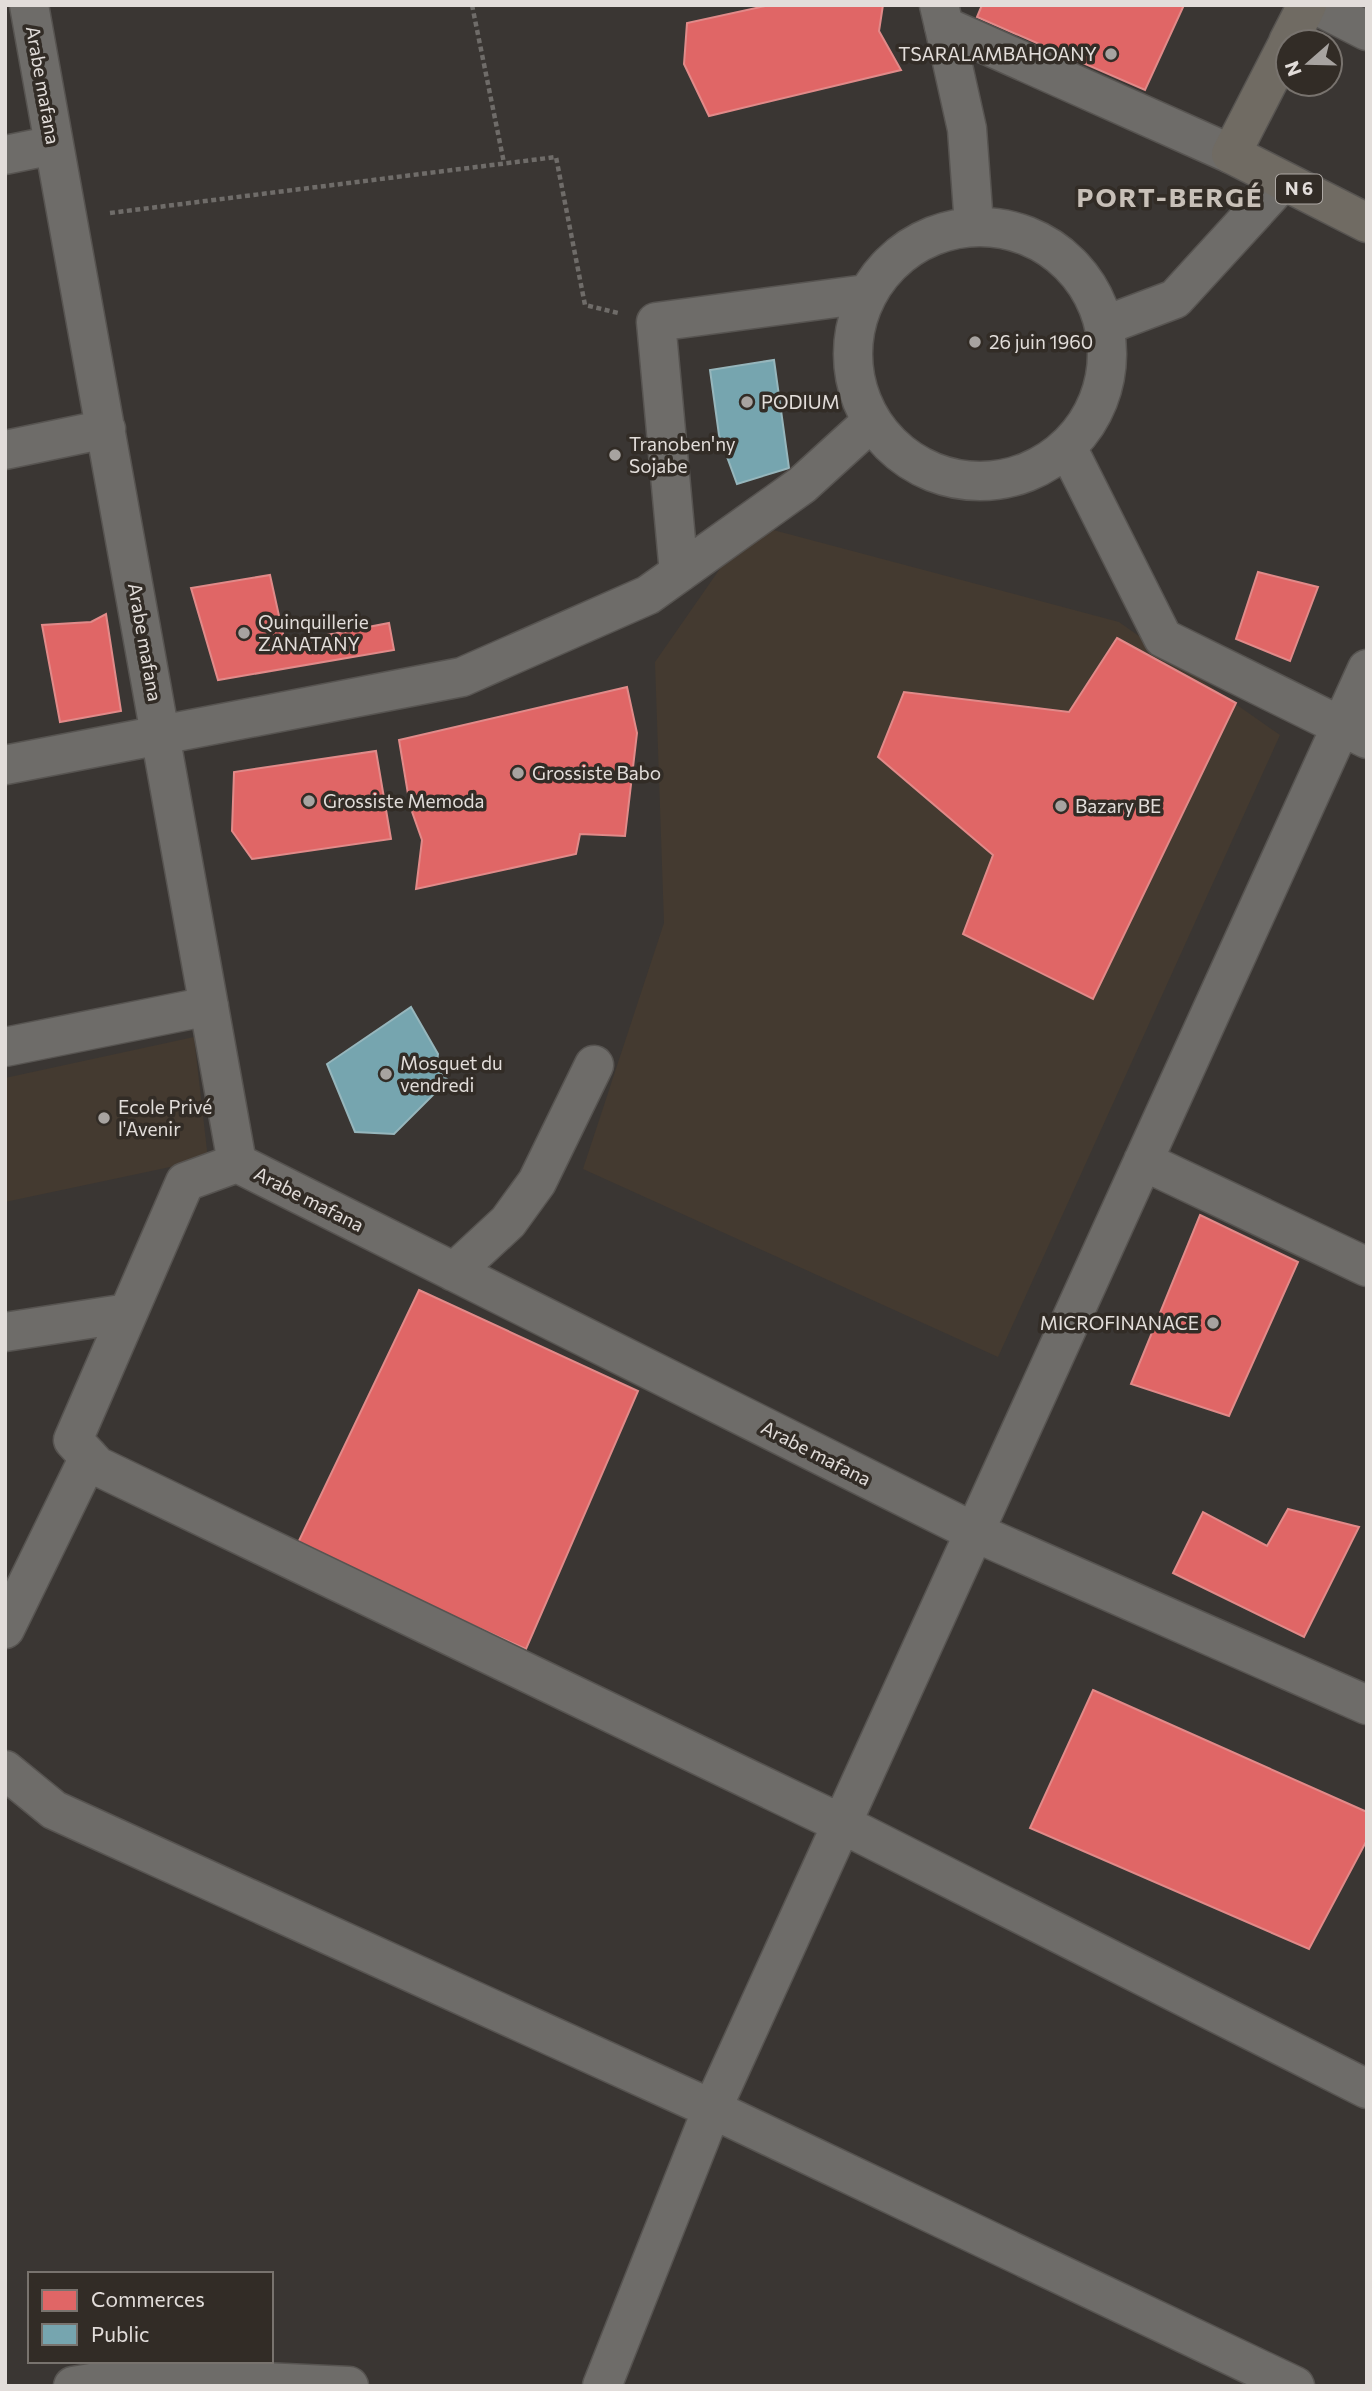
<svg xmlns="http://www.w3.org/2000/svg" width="1372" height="2391" viewBox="0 0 1372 2391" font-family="Commissioner,sans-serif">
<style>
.built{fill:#443a30}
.shops{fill:#e06666;stroke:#e18a89;stroke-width:2}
.public{fill:#76a5af;stroke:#96b6bc;stroke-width:2}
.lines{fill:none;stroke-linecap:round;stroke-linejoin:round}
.minor-casing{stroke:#575451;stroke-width:41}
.tertiary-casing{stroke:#575451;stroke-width:41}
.primary-casing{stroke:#575451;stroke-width:41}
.path{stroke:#6f6c69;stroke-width:4.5;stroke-dasharray:5 3.5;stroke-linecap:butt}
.minor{stroke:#6e6c69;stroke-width:38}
.tertiary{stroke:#6e6c69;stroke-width:38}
.primary{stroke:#706b63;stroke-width:38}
.poi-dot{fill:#a7a3a0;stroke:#322c26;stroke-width:2.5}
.labels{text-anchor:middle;stroke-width:7;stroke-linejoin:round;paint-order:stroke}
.shield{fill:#322c26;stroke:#ada8a4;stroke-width:2}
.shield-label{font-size:18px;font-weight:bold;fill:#e2ddda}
.poi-label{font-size:19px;fill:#e2ddda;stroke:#322c26;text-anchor:start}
.street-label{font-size:19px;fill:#e2ddda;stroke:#322c26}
.district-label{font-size:26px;font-weight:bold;letter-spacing:2px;fill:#c8c0b8;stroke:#322c26}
</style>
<rect width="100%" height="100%" fill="#3a3633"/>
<path class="built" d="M751,524l368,98 161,113 -282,622 -415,-188 81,-246 -9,-261z
M194,1037l14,122 -203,43v-124z"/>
<path class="shops" d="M770,5h113l-4,26 22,39 -192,46 -25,-52 3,-41z
M982,5h202l-39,85 -168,-73z
M1258,572l60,15 -28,74 -54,-22z
M270,575l15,68 104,-20 5,27 -176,30 -27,-92z
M106,614l15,97 -61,11 -18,-97 49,-3z
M1117,638l119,65 -143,296 -130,-65 30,-79 -115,-98 26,-65 165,20z
M627,687l10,46 -12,103 -45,-2 -4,20 -160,35 6,-49 -12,-34 -11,-66z
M376,751l15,88 -139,20 -20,-28 2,-59z
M1200,1215l98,47 -69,154 -98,-32z
M419,1290l219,101 -112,258 -230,-102z
M1288,1509l71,18 -55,110 -131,-64 30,-61 64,34z
M1093,1690l274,122v28l-58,109 -279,-121z"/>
<path class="public" d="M774,360l15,108 -52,16 -18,-49 -9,-65z
M411,1007l27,47 -2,15 12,11 -54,54 -39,-2 -28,-68z"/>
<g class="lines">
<defs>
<path id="minor" d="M29,5l208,1158 737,369 393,173
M1316,5l51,26
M944,26l23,103 7,96
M5,155l49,-10
M853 354a127 127 0 1 1 254 0a127 127 0 1 1-254 0Z
M1106,325l69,-26 108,-118
M1068,449l95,189 204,101
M5,450l101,-21
M679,573l-23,-251 210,-28
M5,765l457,-88 186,-82 154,-110 68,-62
M5,1047l204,-41
M1143,1161l224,106
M237,1163l-52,19 -112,258 24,26 745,358 525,265
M454,1272l54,-50 29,-40 57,-117
M5,1332l123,-19
M5,1629l84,-172
M5,1770l49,40 658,299 583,277
M73,2386l60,-10 216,10
M602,2386l110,-277 655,-1440"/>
<path id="tertiary" d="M939,5l5,21 287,128"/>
<path id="primary" d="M1288,42l19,-37
M1288,43l-57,111 136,69"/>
</defs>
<use href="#minor" class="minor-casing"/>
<use href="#tertiary" class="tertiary-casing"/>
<use href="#primary" class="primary-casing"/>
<path class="path" d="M472,5l32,158
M110,213l446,-56 29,148 33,8"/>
<use href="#minor" class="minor"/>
<use href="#tertiary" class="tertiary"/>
<use href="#primary" class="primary"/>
</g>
<g class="poi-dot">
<circle cx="1111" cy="54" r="7"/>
<circle cx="975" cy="342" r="7"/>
<circle cx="747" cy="402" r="7"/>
<circle cx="615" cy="455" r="7"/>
<circle cx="244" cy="633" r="7"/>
<circle cx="518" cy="773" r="7"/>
<circle cx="309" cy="801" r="7"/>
<circle cx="1061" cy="806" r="7"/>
<circle cx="386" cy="1074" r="7"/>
<circle cx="104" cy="1118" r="7"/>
<circle cx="1213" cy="1323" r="7"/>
</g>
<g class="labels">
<rect class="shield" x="1276" y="174.5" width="46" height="29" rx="5"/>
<g class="shield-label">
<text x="1299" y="195">N 6</text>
</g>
<g class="poi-label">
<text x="1097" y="61" text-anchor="end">TSARALAMBAHOANY</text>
<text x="989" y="349">26 juin 1960</text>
<text x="761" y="409">PODIUM</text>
<text x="629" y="451">Tranoben'ny<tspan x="629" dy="22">Sojabe</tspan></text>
<text x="258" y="629">Quinquillerie<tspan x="258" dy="22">ZANATANY</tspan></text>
<text x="532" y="780">Grossiste Babo</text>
<text x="323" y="808">Grossiste Memoda</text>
<text x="1075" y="813">Bazary BE</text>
<text x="400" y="1070">Mosquet du<tspan x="400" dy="22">vendredi</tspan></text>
<text x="118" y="1114">Ecole Privé<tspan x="118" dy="22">l'Avenir</tspan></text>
<text x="1199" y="1330" text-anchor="end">MICROFINANACE</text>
</g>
<g class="street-label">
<text transform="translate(43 85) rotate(80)" y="7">Arabe mafana</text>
<text transform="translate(145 642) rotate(80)" y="7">Arabe mafana</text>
<text transform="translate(309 1199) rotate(27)" y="7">Arabe mafana</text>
<text transform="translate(816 1453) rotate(27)" y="7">Arabe mafana</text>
</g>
<g class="district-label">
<text x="1170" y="207">PORT-BERGÉ</text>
</g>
</g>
<rect width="1372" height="2391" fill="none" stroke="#e2ddda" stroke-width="14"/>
<rect x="28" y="2272" width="245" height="91" fill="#322c26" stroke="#78736e" stroke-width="2"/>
<rect x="42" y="2290" width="35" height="21" fill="#e06666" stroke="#78736e" stroke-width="2"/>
<text x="91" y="2307" font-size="21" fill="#e2ddda">Commerces</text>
<rect x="42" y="2324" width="35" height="21" fill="#76a5af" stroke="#78736e" stroke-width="2"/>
<text x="91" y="2342" font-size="21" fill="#e2ddda">Public</text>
<g transform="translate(1309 63) rotate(250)"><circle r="33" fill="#322c26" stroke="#78736e" stroke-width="2"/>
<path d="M0-5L12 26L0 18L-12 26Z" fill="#a7a3a0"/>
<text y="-10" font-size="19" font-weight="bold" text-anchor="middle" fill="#e2ddda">N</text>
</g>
</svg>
